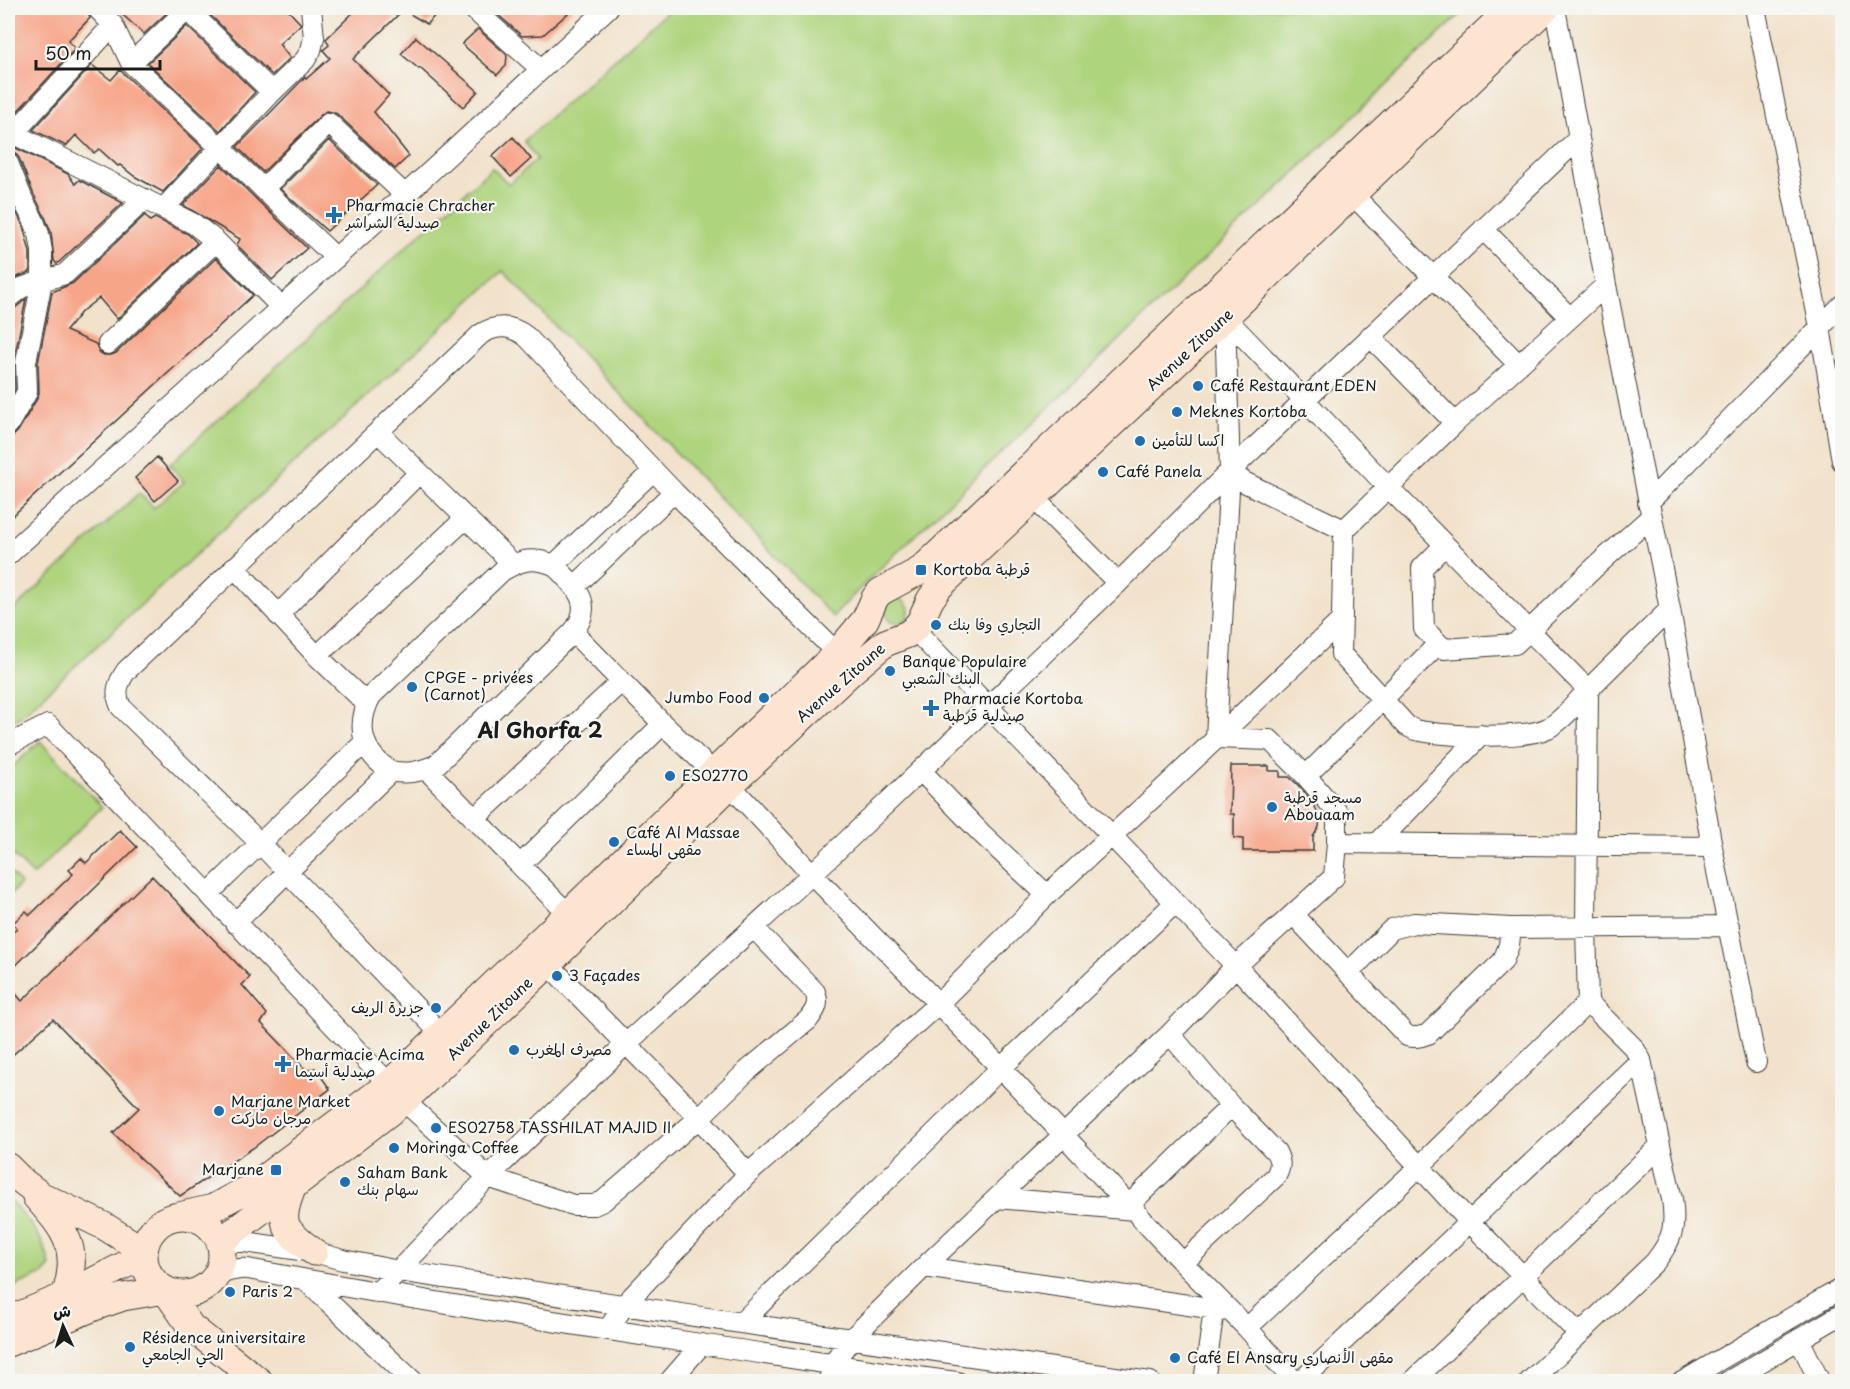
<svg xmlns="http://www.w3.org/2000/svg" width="1850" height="1389" viewBox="0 0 1850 1389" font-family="'Playpen Sans','Playpen Sans Arabic',sans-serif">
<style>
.green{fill:#afd47e;stroke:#66784d;stroke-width:1.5}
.building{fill:#f7a589}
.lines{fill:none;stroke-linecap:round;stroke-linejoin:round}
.street-casing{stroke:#3c3a36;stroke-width:22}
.secondary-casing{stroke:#3c3a36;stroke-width:29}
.street{stroke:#fff;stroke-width:20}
.secondary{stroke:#fde4d1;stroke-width:27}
.poi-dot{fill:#1f6fb2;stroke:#f6f6f2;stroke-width:2}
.labels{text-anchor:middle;stroke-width:4.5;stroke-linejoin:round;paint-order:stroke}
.poi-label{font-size:15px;fill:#1c1c1c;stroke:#f6f6f2;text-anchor:start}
.street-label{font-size:15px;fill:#1c1c1c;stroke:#f6f6f2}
.district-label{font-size:21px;font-weight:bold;fill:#1c1c1c;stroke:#f6f6f2}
</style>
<rect width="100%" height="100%" fill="#f6f6f2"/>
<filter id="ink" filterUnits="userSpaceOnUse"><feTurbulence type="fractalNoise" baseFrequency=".0167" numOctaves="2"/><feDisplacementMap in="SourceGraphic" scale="12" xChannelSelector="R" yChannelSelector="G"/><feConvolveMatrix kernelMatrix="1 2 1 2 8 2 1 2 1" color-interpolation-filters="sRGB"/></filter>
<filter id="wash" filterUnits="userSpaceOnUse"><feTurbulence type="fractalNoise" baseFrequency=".008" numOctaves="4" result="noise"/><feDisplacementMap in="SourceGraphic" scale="24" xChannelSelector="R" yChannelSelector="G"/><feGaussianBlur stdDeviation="1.35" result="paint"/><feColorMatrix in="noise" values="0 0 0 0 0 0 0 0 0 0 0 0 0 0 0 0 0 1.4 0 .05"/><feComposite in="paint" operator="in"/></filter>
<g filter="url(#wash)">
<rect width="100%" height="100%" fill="#f2e2cb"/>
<path class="green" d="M671,8h796l-601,574 -33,35 -330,-346 -483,446 -12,6v-108l131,-122 15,15 30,-26 -14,-18 322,-296 17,16 28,-25 -13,-18z
M885 611a12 12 0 1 1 24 0a12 12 0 1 1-24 0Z
M40,741l62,66 -69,68 -25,-25v-79z
M8,870l13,14 -13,13z
M8,1199c19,19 37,39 42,67l-7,8 -35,15z"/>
<g id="blocks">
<path class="building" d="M8,8h77l5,10 -22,23 6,6 -1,2 1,1 -61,66 -5,-2z
M115,8h57l-28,26z
M215,8h71l15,16 -22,20 11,14 -18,17 -63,-61z
M358,8h35l6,6 -46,45 36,36 -15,17 35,44 -14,13 -58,-55 -5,-2 -6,-1 -5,4 -58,57 -26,-25 68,-70 1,2 24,-21 -7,-8 6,-5 -3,-6z
M400,8h42l-15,16z
M500,8h36l2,3 18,-3h18l-31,27 -21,1 -27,-24z
M187,26l68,66 -35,39 -72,-68z
M478,29l29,26 -1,11 -9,9 -35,-31z
M416,37l62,54 -15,16 -43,-39 -1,1 -18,-15z
M92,65l19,15 9,-10 83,78 -40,44 -29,-16 -14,-11 -2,1 -19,-17 -5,4 -18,-18 -10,11 -33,-16z
M513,137l18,22 -20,18 -19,-21z
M329,140l48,45 -50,46 -47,-42z
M8,144l60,30 7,10 4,-4 44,23 -66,61 -3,-3 -3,-29 -6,-15 -11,-22 -15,-37 -4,-5 -7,-2z
M221,165l86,83 -35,32 -35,-35 3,-6 -57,-34z
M8,194l15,32 7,26v20l-13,5 -9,6z
M145,215l5,6 5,-3 33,16 9,9 -80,76 -18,-21 -17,13 -16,20 30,13 3,8 5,3h7l5,-2 100,-95 37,37 -245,225v-83l5,-1 5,-5 20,-34 1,-5 -1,-29 14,-71 21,-9z
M26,299l-12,61 1,29 -7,13v-92l7,-2z
M157,457l21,24 -23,20 -20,-23z
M1231,766h38v5h11v6h9l8,7 10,11v6h5l8,16 -1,10 -6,10v14h-70v-12l-9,-1v-24h-4z
M120,830l17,17 -129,126v-36l9,-9 -4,-5 13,-12 4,4 43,-41 -4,-4 12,-12 5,5z
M152,876l98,101 -8,8 25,29 -6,9 46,48 8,-3 15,21 -77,59 -73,48 -67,-63 26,-25 -86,-89 -45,40v-74l14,16z"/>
</g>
</g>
<g filter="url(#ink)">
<use href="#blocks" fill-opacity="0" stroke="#3c3a36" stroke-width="1.5"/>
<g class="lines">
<defs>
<path id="street" d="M97,8l16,17 18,38 205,195
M472,8l69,61
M1555,8l51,277 64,324 42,238 44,215
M1755,8l65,319 22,134
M187,9l85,83
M131,63l58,-55
M8,131l186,93 22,17 64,65
M13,134l100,-109
M8,163l15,37 11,21 5,13 3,17v30l-21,7 -13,10
M264,188l65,-65 76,72
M1353,195l166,170
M164,208l108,-116 33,-32 6,-10 3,-12 -3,-30
M1483,229l86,88
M1606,285l-151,138 -111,107 -3,124 66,72 8,4c29,6 107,10 133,-2 16,-8 27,-25 40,-38 26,-27 55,-54 82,-81
M1217,309l172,179 199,202 -2,238 2,74 46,46 7,12 31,139c4,28 1,40 -17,63l-126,120
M1370,336l85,87
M108,344l108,-103
M8,425l19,-33 -1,-30 16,-81 23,-7 80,-75
M379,433l134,131
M1230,471l14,11 100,48
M1033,497l85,86
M1648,503l194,-198
M1445,545l-23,23 2,61 20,20 71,-5 79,-76 58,-52
M8,555l397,-360 203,-187
M234,567l83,89 50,48
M574,587l100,-95
M278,615l141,-142
M914,629l322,337 234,256 109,112
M573,632l90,92 51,49
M317,656l149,-138
M1216,738l14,-267 -5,-154
M8,745l40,-20 341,359
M426,769l142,145
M391,771c-29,-17 -36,-45 -20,-75l131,-125c20,-12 31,-14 52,-6
M921,771l60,62 66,62
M1306,776l132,-132
M730,785l82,89 189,194 182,195 64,65 48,54
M474,819l147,-137
M1337,843l375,4
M1376,844l105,-109
M520,865l143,-141
M208,894l157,-152
M1294,915l113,121c8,2 13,1 21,-2l75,-73 6,-16 2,-17
M235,923l156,-152c17,4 30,0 45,-6l137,-133c23,-29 2,-45 -19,-67l99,-94
M548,964l151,154 49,56
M1348,973l44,-44 22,-6 97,5 218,-2
M1170,1034l61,72 45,46c5,10 5,14 0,24l-93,87
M442,1035l-182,-192 -139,-136c-7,-14 -3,-24 5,-36l355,-337c17,-10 31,-9 46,3l147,155 163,161
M404,1101l84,76 85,28h21l9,-4 96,-83 47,-46 62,-52c7,-9 12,-16 7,-28l-61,-64
M997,1198l138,12
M1130,1204l101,-98
M220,1242h25l69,10 29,8 56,11 342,52 409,59
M924,1267l306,44
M216,1276c11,-5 20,-8 32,-7 150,28 301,52 452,75 86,13 171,27 257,38
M305,1280l109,102
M377,1293l111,-116 138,-133 186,-170 306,-291 112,-112 348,-332
M741,1323l260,-255 174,-165
M1247,1328l173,-162 168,-164
M608,1330l16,-25 124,-131 191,-171 108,-108 120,-110 175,-165
M1799,1339l21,43
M669,1382l33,-38
M829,1382l3,-18 19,-25 73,-72 246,-233 66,-68 98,-89 3,-34v-31l-31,-36 -36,-36 -54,-2
M1204,1382l10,-73
M1300,1382l341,-322
M1412,1382l248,-236
M1682,1382l160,-94
M1727,1382l115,-68"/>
<path id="secondary" d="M8,1167l14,14 20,15 62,30 40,25
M293,1186c-15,37 -11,43 21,66
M36,1197c30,34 45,52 29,99
M179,1216l34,-8 42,-23 134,-101 179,-170 269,-261 28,-33 10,-22 5,-6 41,-22 287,-271 303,-291
M144 1255a39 39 0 1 1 78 0a39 39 0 1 1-78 0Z
M220,1242l184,-141 144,-137 182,-179 123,-115 32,-27 23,-9 6,-5 6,-7 10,-22 9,-13 286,-270 321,-309
M165,1290l26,37 69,55
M8,1320l57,-24 79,-41
M8,1343l86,-36 29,-10 42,-7"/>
</defs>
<use href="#street" class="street-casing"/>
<use href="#secondary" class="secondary-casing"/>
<use href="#street" class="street"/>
<use href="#secondary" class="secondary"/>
</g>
</g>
<g class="poi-dot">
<path d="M331 206h6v6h6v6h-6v6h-6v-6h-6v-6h6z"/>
<circle cx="1198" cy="386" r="6"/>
<circle cx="1177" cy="412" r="6"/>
<circle cx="1140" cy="441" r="6"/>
<circle cx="1103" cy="472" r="6"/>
<rect x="915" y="564" width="12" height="12" rx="3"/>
<circle cx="936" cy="625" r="6"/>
<circle cx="890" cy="671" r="6"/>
<circle cx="412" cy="687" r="6"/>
<circle cx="764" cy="698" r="6"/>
<path d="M928 699h6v6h6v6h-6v6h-6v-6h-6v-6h6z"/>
<circle cx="670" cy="776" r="6"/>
<circle cx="1272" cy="807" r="6"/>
<circle cx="614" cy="842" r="6"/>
<circle cx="557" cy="976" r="6"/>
<circle cx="436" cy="1008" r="6"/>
<circle cx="514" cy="1050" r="6"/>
<path d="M280 1055h6v6h6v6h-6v6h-6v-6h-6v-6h6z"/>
<circle cx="219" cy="1111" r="6"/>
<circle cx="436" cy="1128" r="6"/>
<circle cx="394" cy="1148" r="6"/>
<rect x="270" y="1164" width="12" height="12" rx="3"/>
<circle cx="345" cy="1182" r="6"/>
<circle cx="230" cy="1292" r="6"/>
<circle cx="130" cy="1347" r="6"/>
<circle cx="1175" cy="1358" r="6"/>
</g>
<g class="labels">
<g class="poi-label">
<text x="346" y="211">Pharmacie Chracher<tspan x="346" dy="17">صيدلية الشراشر</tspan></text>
<text x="1210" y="391">Café Restaurant EDEN</text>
<text x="1189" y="417">Meknes Kortoba</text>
<text x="1152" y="446">اكسا للتأمين</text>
<text x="1115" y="477">Café Panela</text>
<text x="933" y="575">Kortoba قرطبة</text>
<text x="948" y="630">التجاري وفا بنك</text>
<text x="902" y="667">Banque Populaire<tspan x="902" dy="17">البنك الشعبي</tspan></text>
<text x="424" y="683">CPGE - privées<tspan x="424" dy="17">(Carnot)</tspan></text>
<text x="752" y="703" text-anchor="end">Jumbo Food</text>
<text x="943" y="704">Pharmacie Kortoba<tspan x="943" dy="17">صيدلية قرطبة</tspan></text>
<text x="682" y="781">ES02770</text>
<text x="1284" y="803">مسجد قرطبة<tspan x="1284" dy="17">Abouaam</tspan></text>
<text x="626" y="838">Café Al Massae<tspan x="626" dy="17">مقهى المساء</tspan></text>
<text x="569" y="981">3 Façades</text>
<text x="424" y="1013" text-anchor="end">جزيرة الريف</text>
<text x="526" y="1055">مصرف المغرب</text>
<text x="295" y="1060">Pharmacie Acima<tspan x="295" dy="17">صيدلية أسيما</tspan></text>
<text x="231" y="1107">Marjane Market<tspan x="231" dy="17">مرجان ماركت</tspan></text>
<text x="448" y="1133">ES02758 TASSHILAT MAJID II</text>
<text x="406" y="1153">Moringa Coffee</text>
<text x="264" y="1175" text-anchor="end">Marjane</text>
<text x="357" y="1178">Saham Bank<tspan x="357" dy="17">سهام بنك</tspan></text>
<text x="242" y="1297">Paris 2</text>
<text x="142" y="1343">Résidence universitaire<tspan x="142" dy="17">الحي الجامعي</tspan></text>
<text x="1187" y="1363">Café El Ansary مقهى الأنصاري</text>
</g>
<g class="street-label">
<text transform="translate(1190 350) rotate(-43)" y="5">Avenue Zitoune</text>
<text transform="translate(841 683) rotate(-41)" y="5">Avenue Zitoune</text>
<text transform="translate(490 1019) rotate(-44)" y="5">Avenue Zitoune</text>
</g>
<g class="district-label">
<text x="540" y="738">Al Ghorfa 2</text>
</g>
</g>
<rect width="1850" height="1389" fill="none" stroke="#f6f6f2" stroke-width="30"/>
<g transform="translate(63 1326) rotate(356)" stroke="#f6f6f2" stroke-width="4.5" paint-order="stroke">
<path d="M0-4.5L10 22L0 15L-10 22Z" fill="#1c1c1c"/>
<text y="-9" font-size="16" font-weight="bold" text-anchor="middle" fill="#1c1c1c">ش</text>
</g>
<path d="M36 60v9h124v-9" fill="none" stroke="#1c1c1c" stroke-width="3"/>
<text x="45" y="60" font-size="18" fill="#1c1c1c" stroke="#f6f6f2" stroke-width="4.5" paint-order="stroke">50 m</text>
</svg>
